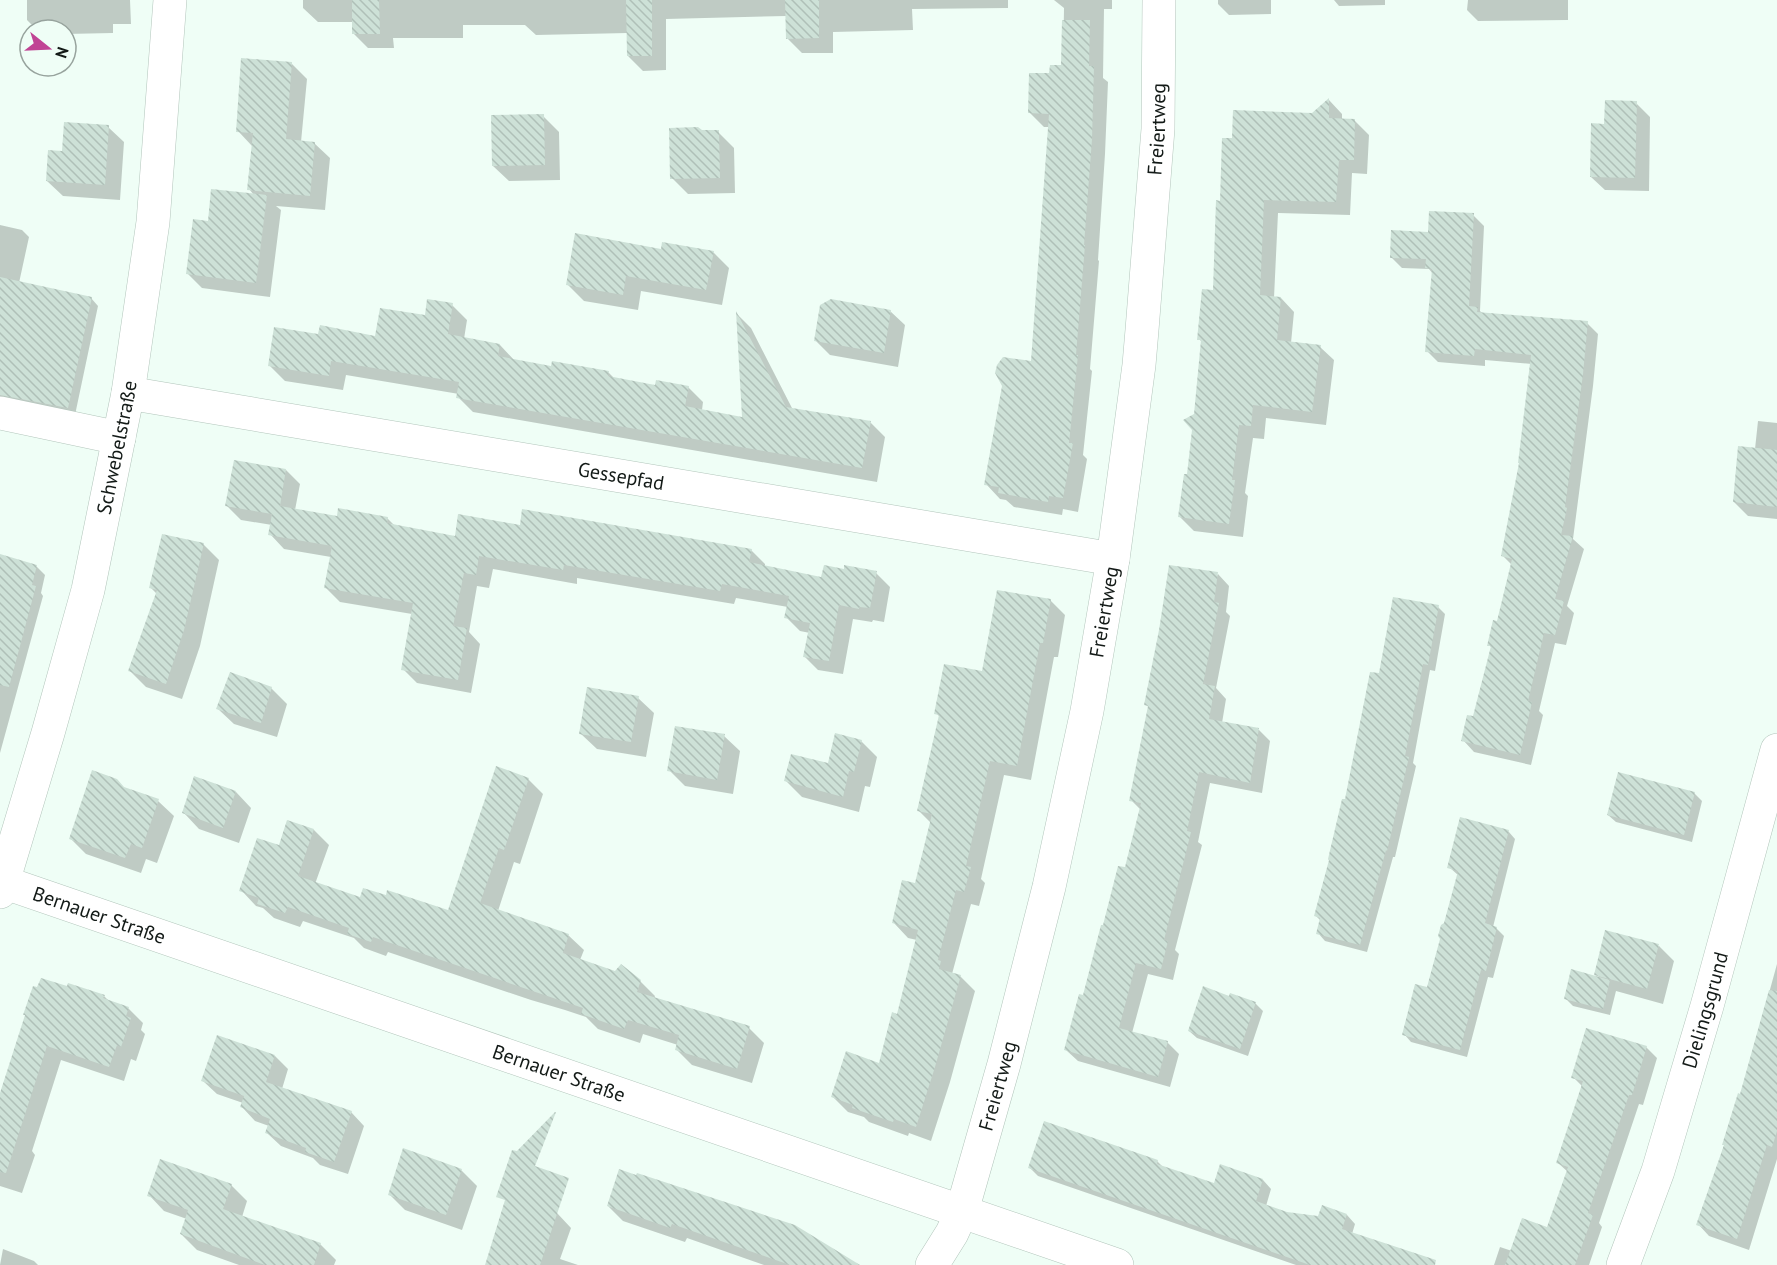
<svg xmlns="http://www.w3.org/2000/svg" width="1777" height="1265" viewBox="0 0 1777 1265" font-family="'PT Sans',sans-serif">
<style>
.shadow{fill:#0003}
.building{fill:url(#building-back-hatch)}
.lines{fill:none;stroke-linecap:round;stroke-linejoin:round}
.minor-casing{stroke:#b2c5bb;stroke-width:34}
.minor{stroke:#fff;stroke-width:33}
.labels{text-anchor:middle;stroke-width:4.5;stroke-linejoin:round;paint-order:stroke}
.street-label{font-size:20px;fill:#131a17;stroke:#effef6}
</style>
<defs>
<pattern id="building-back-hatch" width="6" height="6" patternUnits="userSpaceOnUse" patternTransform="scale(1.5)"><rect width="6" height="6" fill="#cde1d7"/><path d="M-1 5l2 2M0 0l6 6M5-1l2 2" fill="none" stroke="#afc0b8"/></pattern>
</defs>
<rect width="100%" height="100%" fill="#effef6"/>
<path class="shadow" d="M27,0h103l1,24h-18v9l-47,1v-4h-29l-10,-10z
M303,0h705v8l-96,1 1,21 -80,2v21h-31l-15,-15v-22l-121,3v51l-23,1 -15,-15v-23l-92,2 -11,-10h-62v13h-70l1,10h-26l-15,-15v-11h-35l-15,-14z
M1054,0h58v9h-8l-1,69 5,4 -3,72 -7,106 1,1 -9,108 2,2 -9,84 4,4 -9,53 -15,-3 -1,6 -48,-8 -8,-7 -6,-1 -14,-15 47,-122 17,-235h-6l-15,-15 22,-38 12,-7 1,-59z
M1218,0h53v14l-42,1 -11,-11z
M1334,0h51v5l-46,1z
M1468,0h153h-53v20l-90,1 -11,-11z
M291,63l16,16 -6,63 13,1 16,15 -5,52 -49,-4 5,4 -11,87 -68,-9 -14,-14 21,-52 45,-27 -5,-6 4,-42 -15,-16z
M1329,100l13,14v6l13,1 14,14 -2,39 -15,-1 -2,42 -72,-2 -4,85h7l13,14 -3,31 29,4 14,13 -8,65 -60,-7 -2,21 -11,-1 -8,55 3,3 -5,41 -49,-6 -14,-14 9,-41 13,-134 -3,-3 15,-47 7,-90 12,-62 80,-26z
M1636,103l14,14 -1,74 -44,-1 -14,-13 14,-52z
M543,116l16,16 1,48 -51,1 -16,-15z
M108,127l16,15 -4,58 -57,-4 -16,-15 16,-28z
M702,132h16l16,16 1,45 -47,1 -16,-16z
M1473,215l11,11 -4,85 3,3 104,9 11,11 -5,52 -20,153 11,10 -17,57 7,7 -8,32 -11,-2 -16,68 4,4 -12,50 -57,-13 -11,-12 11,-22 18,-70 -3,-3 9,-22 14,-58 -10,-10 19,-92 11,-99 -47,-4v6l-47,-4 -11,-11 6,-77 -4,-5 -27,-1 -11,-11 39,-23z
M0,225l22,5 7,7 -10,46 72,15 7,8 -23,109 -75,-11z
M662,251l51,1 16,16 -7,37 -81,-14 -3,19 -54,-9 -16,-16z
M452,305l15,15 -3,19 36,6 15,16 38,7 55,4 7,7 41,8h32l15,15 -1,8 41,9 -5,-104 13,13 42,82 77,12 15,15 -8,45 -404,-70 -15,-15 1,-3 -113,-19 -3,15 -58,-9 -15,-15 49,-30 57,2z
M890,311l15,14 -7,42 -68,-12 -14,-14z
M1758,421l19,2v96l-29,-3 -14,-14 21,-53z
M286,470l14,14 -5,26 43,7 49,1 8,8 61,12 65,-11 230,23 14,14v3l57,12 23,-8 31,2 14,14 -6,35 -11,-2 -1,2 -19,-3 -10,55 -25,-4 -14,-14 6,-23 -10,-2 -14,-14 2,-10 -52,-9 -2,6 -157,-26v6l-84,-15 -4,19 -12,-2 -8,46 11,12 -9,49 -54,-10 -14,-14 9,-55 -72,-12 -14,-14 5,-31 -47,-8 -14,-15 2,-9 -31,-5 -14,-14z
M203,544l16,16 -19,86 -18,53 -36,-12 -16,-16 27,-77 -6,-6z
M0,556l37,11 8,8 -4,18 2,3 -43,157z
M1218,574l11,12 -3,26 4,4 -14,72 10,11 -4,24 37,7 11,11 -8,52 -52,-10 -12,59 4,3 -27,105 4,4 -6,26 -25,-6 -16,59 35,9 12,12 -9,33 -92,-26 -12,-11 18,-53 21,-70 21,-58 15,-59 -10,-10 18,-92 -3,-4z
M1050,600l15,15 -7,42h-4l-23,123 -27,-5 -23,104 4,4 -6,23 -8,-2 -19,70 8,2 15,15 -25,91 -19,59 -22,-8 -1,3 -39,-14 -5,-5 -16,-5 -15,-15 47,-33 18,-48 19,-76 -9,-2 -14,-15 23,-38 14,-62 -13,-13 22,-93 -4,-4 47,-40z
M1438,607l7,7 -10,57 -5,-1 -17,93 3,3 -21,91h-2l-26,95 -42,-11 -7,-8 3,-12 -5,-5 65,-241z
M271,688l16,16 -10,33 -43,-13 -16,-15z
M638,698l16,15 -8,44 -49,-8 -16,-15z
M724,736l16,15 -7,43 -48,-8 -16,-16z
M861,741l16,16 -7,30 -5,-1 -6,26 -57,-15 -16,-16 43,-16z
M528,779l15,15 -23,70 -6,-2 -16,49 70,24 16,15 -4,10 60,21 15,15 -1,3 95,29 15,15 -12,40 -60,-18 -15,-15 1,-5 -35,-11 -3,9 -42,-14 -12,-12 -21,-7 -34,-10 -143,-48 -2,4 -22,-8 -10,-10 -51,-17 -3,6 -26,-9 -11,-10 -7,-2 -15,-16 39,-43 8,-25 26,8 15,15 -14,39 46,15 88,13z
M126,790l32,11 16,15 -17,47 -11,-4 -5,14 -55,-19 -15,-15z
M236,792l15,16 -12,35 -40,-14 -15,-16z
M1694,793l8,8 -10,41 -76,-20 -8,-7z
M1508,831l7,8 -22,88 3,1 8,8 -11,42 -5,-1 -21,80 -56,-15 -7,-8 25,-45 29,-114 -9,-8z
M1659,946l15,15 -11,43 -47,-13 -6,24 -37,-9 -8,-8 35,-20 -4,-4z
M1777,964v195l-28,91 -40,-14 -11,-12 43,-129z
M68,988l36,8 6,6 18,6 15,15 -2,7 4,4 -9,27 -5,-2 -7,22 -63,-21 -29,91 3,4 -13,38 -22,-7v-88z
M1231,995l25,9 7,7 -15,45 -51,-18 -8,-7z
M1646,1047l11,11 -14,47 -4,-1 -40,119 3,4 -13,38h-95l6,-18 12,4 36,-22 20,-57 -10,-9 25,-76 -10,-10z
M275,1056l13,13 -6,20 69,23 13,14 -16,48 -28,-9 -7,-7 -32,-12 -14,-13 2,-7 -14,-5 -13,-14 1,-4 -26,-9 -14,-13z
M1157,1161l7,7 51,17 6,-19 42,14 8,9 -5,17 20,7 33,5 28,-3 8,9 -6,20 -23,21h-30l-258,-89 -8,-8z
M461,1170l16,16 -15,44 -57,-20 -16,-16z
M231,1185l16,16 -5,16 78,27 16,16 -2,5h-95l-42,-15 -16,-16 6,-15 -23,-8 -15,-16z
M608,1206l249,59h-93l-77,-27 -2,4 -62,-21z
M557,1213l14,15 -11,31 18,6h-92z
M3,1249l31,12 4,4h-38z"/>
<path class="building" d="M352,0h27l1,34h-28z
M626,0h26v56h-25z
M785,0h34v38l-33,1z
M1062,20h28l-1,46h5l-2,73 -8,106h1l-9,110h2l-9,88h4l-10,55 -14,-2 -1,6 -50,-9 1,-6 -15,-2 18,-99 -7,-13 2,-8 6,-8 28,4 18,-247 -21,-1 1,-40h20l1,-8h11z
M241,58l51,4 -6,77 29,3 -5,54 -63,-6 6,-57 -17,-1z
M1329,98v20l26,1 -1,41h-15l-3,42 -72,-2 -4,95 21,2 -4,43 44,5 -9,67 -59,-7 -2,21 -12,-1 -7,55h3l-6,44 -51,-7 6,-43h3l5,-44 -9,-10 11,-6 7,-74h-4l5,-51 11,1 3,-90 4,1 2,-63h10l1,-28 79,3z
M1605,100l32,1 -2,77 -45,-1 1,-54 13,1z
M544,114l1,51 -53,1 -1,-51z
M64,122l45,3 -4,60 -59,-4 2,-31 14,1z
M698,127l4,3h17l1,48 -50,1 -1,-51z
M211,189l56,6 -11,88 -70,-9 7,-55 15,2z
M1429,211l45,2 -5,93 9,1 -1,5 111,9 -5,53 -18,133 2,1 -6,27 12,1 -18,63 9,2 -9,34 -11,-2 -16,68 4,1 -12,53 -59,-14 6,-26 6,1 18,-70h-4l6,-26 4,1 15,-62 -11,-3 18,-93h-1l13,-108 -56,-6 -1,7 -49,-4 7,-83 -7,-1 1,-9 -36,-1 1,-28 37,2z
M575,233l86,16 1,-7 52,9 -8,39 -80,-14 -3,19 -57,-10z
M0,277l92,20 -24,111 -68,-13z
M427,299l26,4 -5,31 52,10 -2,12 53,10 1,-5 57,10 -1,5 47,9 1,-5 33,6 -4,20 57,11 -6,-106 50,96 85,14 -9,47 -406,-70 3,-16 -128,-21 -2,15 -61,-10 6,-39 44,7 2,-9 55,11 5,-28 45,7z
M831,299l60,11 -7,43 -70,-12 6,-36z
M1738,446l39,4v57l-44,-5z
M234,460l52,9 -6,37 57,10 1,-8 50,9 -1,6 68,13 3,-22 62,11 2,-16 230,40 -3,13 72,15 3,-12 20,4v-4l33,6 -7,37 -11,-1v2l-20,-4 -10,56 -26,-4 7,-34 -26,-5 5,-22 -67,-12 -2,7 -156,-26 -1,5 -84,-14 -3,19 -12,-2 -11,53 14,2 -9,52 -57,-10 12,-67 -89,-15 8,-42 -64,-11 4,-21 -47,-8z
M162,534l42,9 -20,87 -18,54 -38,-13 29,-81 -8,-2z
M0,554l37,11 -5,20 4,1 -27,101 -9,-2z
M1169,565l49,7 -4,30 5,1 -16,81 12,2 -6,33 50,9 -9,55 -51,-11 -12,59 4,1 -27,108 4,1 -7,28 -25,-6 -17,65 49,13 -10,36 -94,-27 15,-56 4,1 18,-70h2l15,-59 7,1 16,-64 -12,-2 19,-95 -4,-1 15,-75z
M997,590l54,9 -8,44h-3l-23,123 -27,-5 -24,105 5,1 -7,25 -8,-2 -18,70 3,1 -2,8 22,6 -26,92 -19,60 -22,-8 -1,3 -41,-14 1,-3 -22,-8 15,-46 33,12 13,-51 5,2 21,-84 -26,-7 10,-43 13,3 17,-69 -15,-3 22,-96 -5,-1 10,-50 38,7z
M1393,597l46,8 -11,60 -5,-1 -18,92 4,1 -22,94 -1,-1 -26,95 -44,-11 4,-16 -6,-2 15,-56 -1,-1 14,-60h3l25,-127 9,1z
M230,672l42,15 -11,36 -45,-14z
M587,687l52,9 -8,46 -52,-8z
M675,726l50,8 -8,46 -50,-9z
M835,733l27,7 -8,32 -5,-1 -6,26 -59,-16 7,-27 37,9z
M496,766l33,12 -25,72 -5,-2 -19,55 89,31 -6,19 52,18 6,-7 20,16 -4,12 113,34 -13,43 -62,-19 4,-15 -51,-15 -4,9 -43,-15 2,-6 -210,-71 -2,5 -24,-8 2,-6 -61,-21 -3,6 -28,-9 2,-6 -20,-7 18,-53 22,7 8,-25 27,9 -16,47 62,21 3,-9 23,7 1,-5 61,20z
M92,770l25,9 7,8 35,12 -17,49 -11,-4 -6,14 -56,-19z
M1618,772l77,20 -11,43 -77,-20z
M194,776l42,15 -13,37 -41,-15z
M1460,817l49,13 -24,93 12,4 -11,44 -5,-1 -21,80 -58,-15 13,-51 12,3 13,-48 -2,-3 3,-11 3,-2 14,-52 -11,-3z
M1605,930l54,14 -12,45 -53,-14z
M1571,969l39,11 -7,29 -39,-10z
M41,978l26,8 1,-3 37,12 -2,3 26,9 -3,9 5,2 -10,29 -4,-2 -8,22 -62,-21 -41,127 -6,-1v-79l25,-78h-2l10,-29 4,1z
M1203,986l26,10 1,-3 26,9 -16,47 -52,-18z
M1769,990l8,1v140l-5,16 -5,-2 -30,94 -41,-14 28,-80h-2l16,-52 2,1z
M1586,1028l61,18 -15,49h-3l-41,118 5,2 -18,50h-70l17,-47 25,9 21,-60 -12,-4 27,-82 -12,-3z
M217,1035l58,20 -9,27 86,29 -18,51 -29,-10 1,-4 -41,-15 5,-14 -30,-12 4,-11 -43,-15z
M555,1112h1l-21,54 34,12 -29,87h-55l20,-65 -9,-3 16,-47 5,1z
M1044,1121l114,39 -1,4 57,19 6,-19 43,15 -7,22 31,11 31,4 4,-11 25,9 -5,15 94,31 -1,5h-125l-282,-97z
M403,1148l59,21 -16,46 -58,-20z
M160,1159l72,25 -9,25 98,34 -7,22h-49l-85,-31 8,-24 -41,-14z
M619,1169l17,6 1,-2 158,52 65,40h-70l-118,-41 -2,4 -63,-22z"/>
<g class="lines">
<defs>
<g id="minor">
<path id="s1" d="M128,393l985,166"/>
<path d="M0,413l119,25"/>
<path id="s2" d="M0,881l1117,384"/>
<path id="s3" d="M0,892l48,-159 40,-143 40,-197 25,-171 17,-222"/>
<path id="s4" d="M932,1265l20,-32 10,-22 42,-147 45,-177 38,-176 26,-152 26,-194 3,-35 16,-201 1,-129"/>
<path id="s5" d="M1623,1265l35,-94 49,-165 70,-256"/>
</g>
</defs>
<use href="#minor" class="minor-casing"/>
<use href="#minor" class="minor"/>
</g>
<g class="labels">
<g class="street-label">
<text dy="7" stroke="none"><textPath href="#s4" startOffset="1164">Freiertweg</textPath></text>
<text dy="7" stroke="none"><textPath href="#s3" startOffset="460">Schwebelstraße</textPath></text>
<text dy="7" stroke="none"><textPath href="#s1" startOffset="500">Gessepfad</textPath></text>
<text dy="7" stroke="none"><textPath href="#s4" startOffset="678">Freiertweg</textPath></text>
<text dy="7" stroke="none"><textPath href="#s2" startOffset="105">Bernauer Straße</textPath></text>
<text dy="7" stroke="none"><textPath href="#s5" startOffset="268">Dielingsgrund</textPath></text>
<text dy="7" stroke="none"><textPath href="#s2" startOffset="591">Bernauer Straße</textPath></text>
<text dy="7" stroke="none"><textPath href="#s4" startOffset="192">Freiertweg</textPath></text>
</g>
</g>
<g transform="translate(48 48) rotate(108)"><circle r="28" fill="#effef6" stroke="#97a39d" stroke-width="1.5"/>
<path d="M0-4.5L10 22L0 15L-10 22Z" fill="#c04494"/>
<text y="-9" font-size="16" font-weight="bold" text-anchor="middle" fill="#131a17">N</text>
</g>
</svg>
